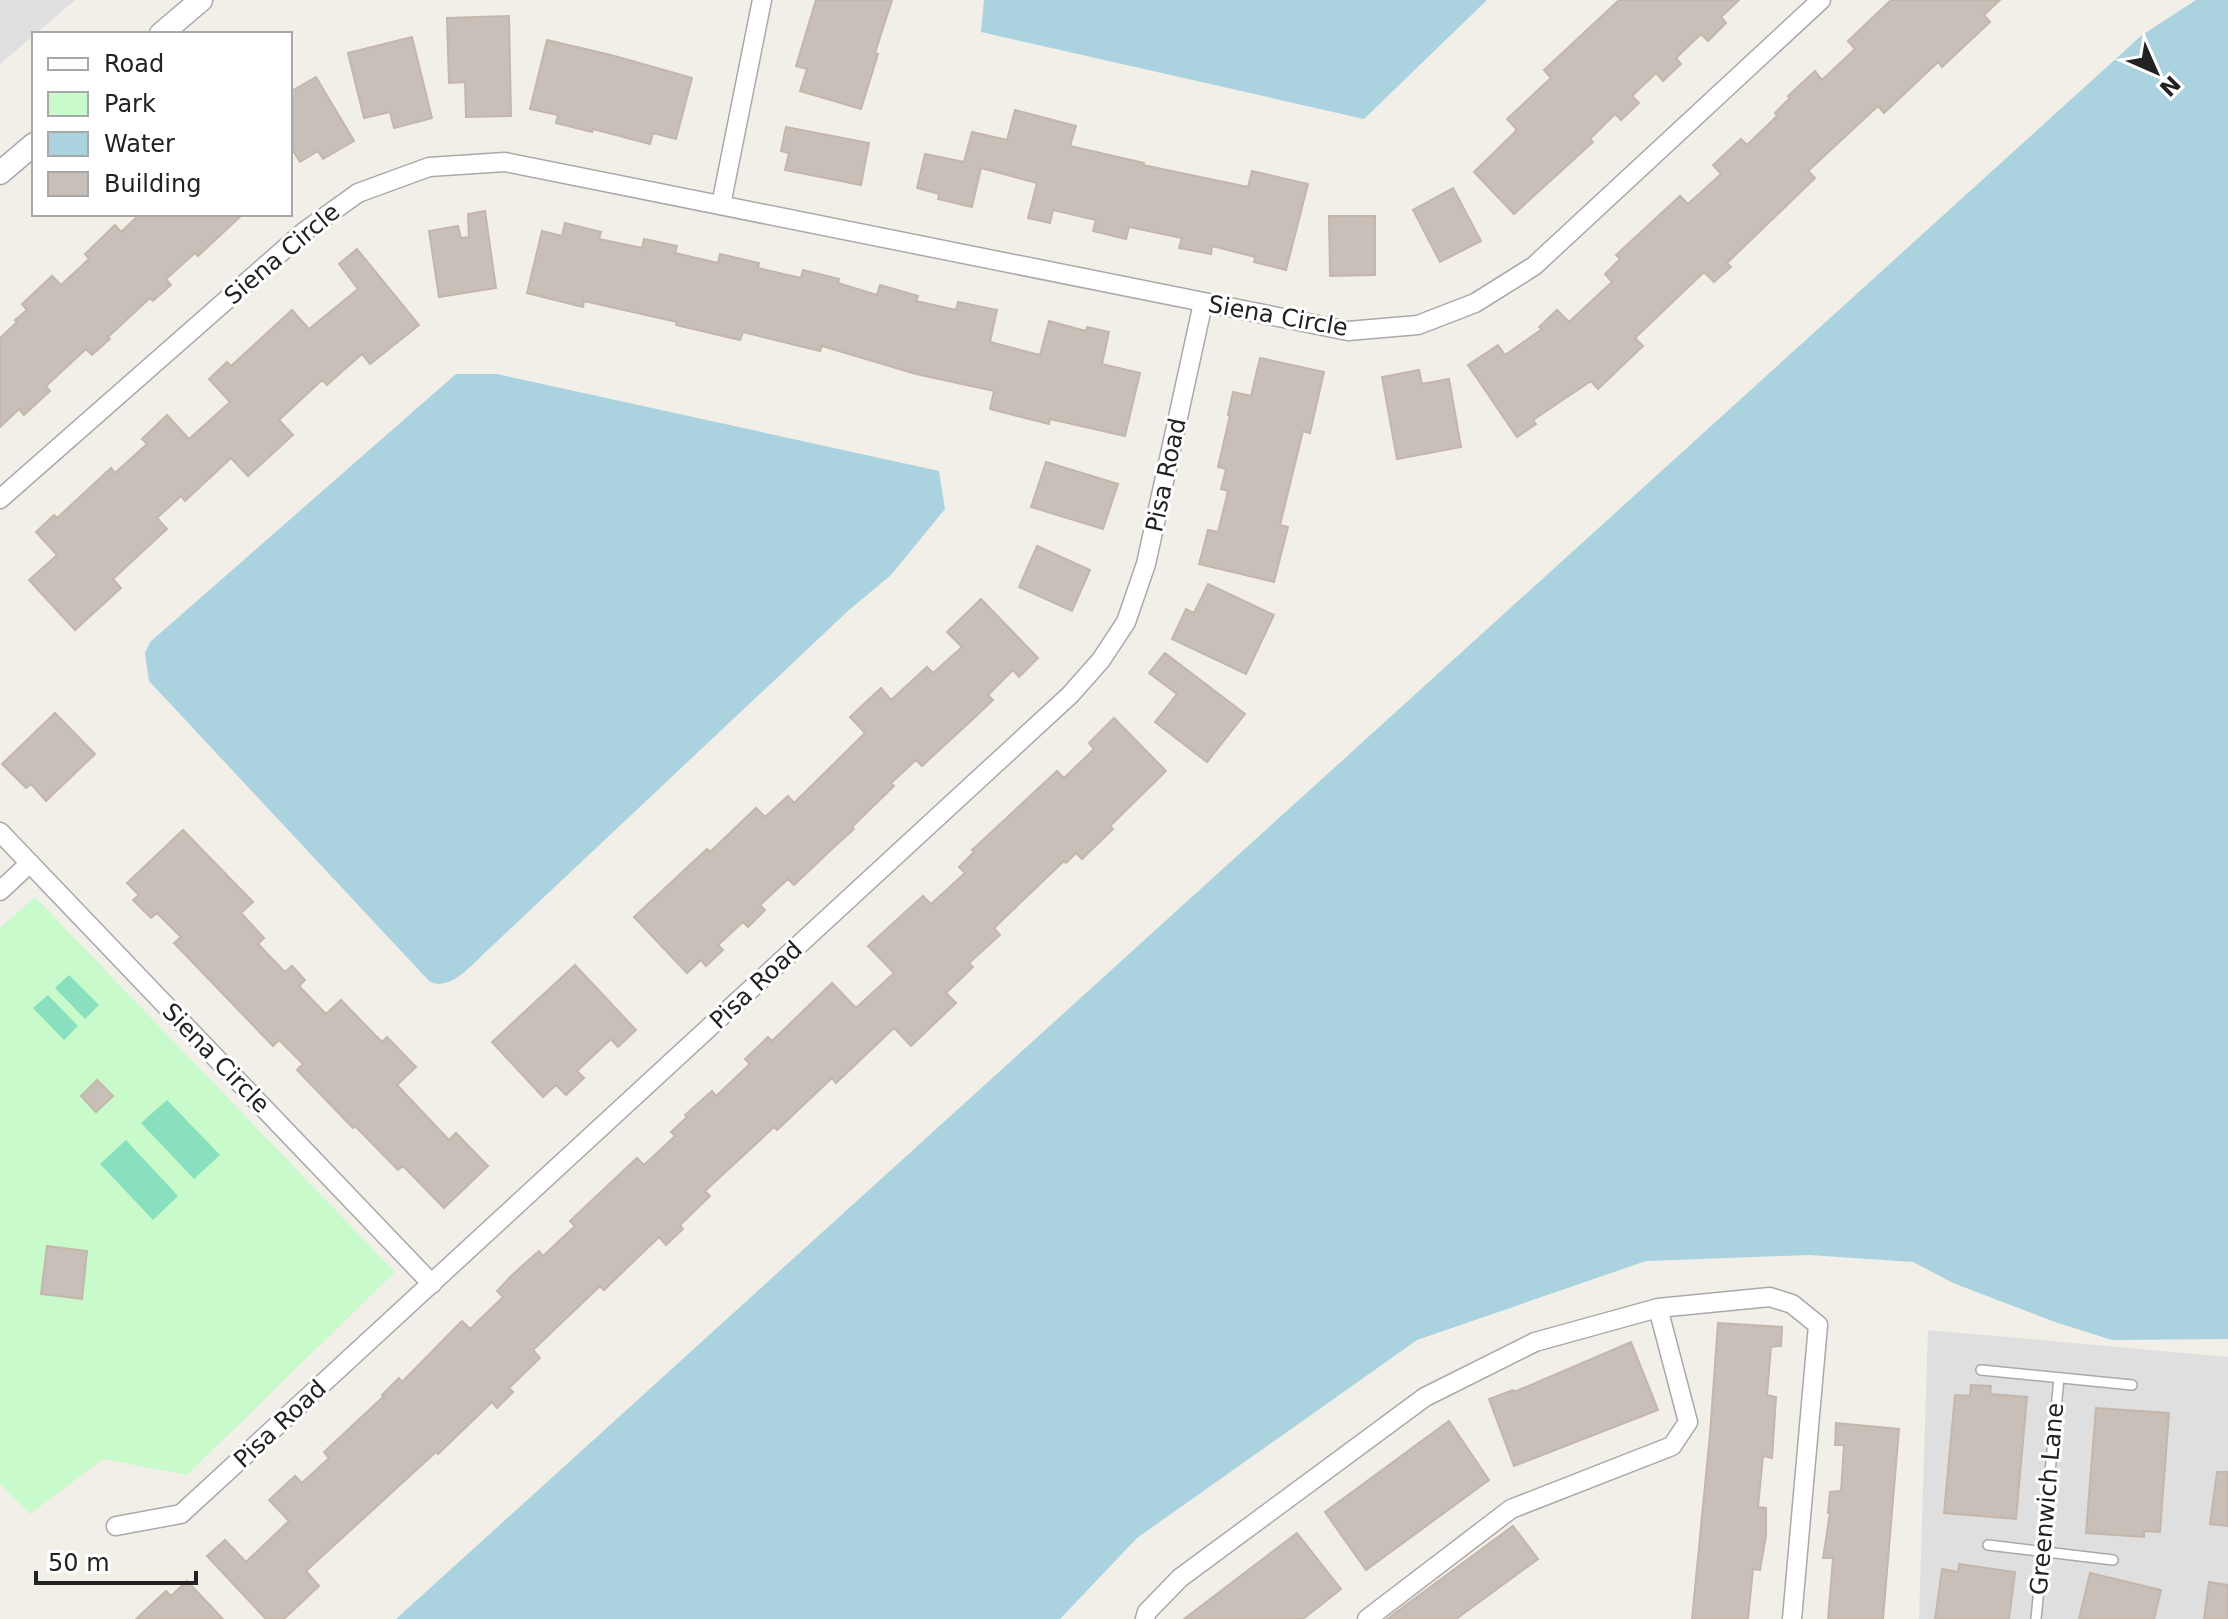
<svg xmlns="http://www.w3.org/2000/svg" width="2228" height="1619" viewBox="0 0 2228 1619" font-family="'DejaVu Sans',sans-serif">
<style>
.residential{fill:#e0dfdf}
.park{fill:#c8facc}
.pitch{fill:#88e0be}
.water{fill:#aad3df}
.building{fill:#c7bfb8;stroke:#c4b6ab;stroke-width:2}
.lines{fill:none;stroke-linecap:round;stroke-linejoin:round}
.service-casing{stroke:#a9a9a9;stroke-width:12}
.minor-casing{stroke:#a9a9a9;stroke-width:21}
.tertiary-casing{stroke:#a9a9a9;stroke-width:25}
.service{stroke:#fff;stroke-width:9}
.minor{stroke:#fff;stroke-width:18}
.tertiary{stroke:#fff;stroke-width:22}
.labels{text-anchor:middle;stroke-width:6;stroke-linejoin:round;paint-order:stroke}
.street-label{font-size:24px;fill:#222;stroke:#fff}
</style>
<rect width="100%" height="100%" fill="#f2efe9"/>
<path class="residential" d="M0,0h75l-75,64z
M1928,1330l300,27v262h-309z"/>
<path class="park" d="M35,897l360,375 -208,203 -84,-16 -73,55 -30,-30v-556z"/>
<path class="pitch" d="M69,975l30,30 -14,14 -30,-31z
M48,995l30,31 -14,14 -31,-32z
M167,1100l53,55 -26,24 -53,-56z
M126,1140l52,56 -25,24 -53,-56z"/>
<path class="water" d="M984,0h503l-123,119 -383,-87z
M2196,0h32v1339l-116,1 -57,-18 -102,-39 -40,-21 -104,-7 -163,6 -229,79 -280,198 -77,81h-664l1746,-1584z
M456,374h41l442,97 6,38 -54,66 -42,35 -358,337c-15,13 -41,47 -62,34l-280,-300 -4,-28 5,-11z"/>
<path class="building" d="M816,0h76l-17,53 3,1 -17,55 -61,-18 7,-22 -11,-3z
M1619,0h120l-18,17 5,6 -18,18 -7,-7 -25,24 5,6 -18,17 -7,-8 -24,23 7,7 -18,17 -6,-6 -25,25 3,3 -79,72 -40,-42 43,-42 -10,-11 44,-41 -7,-8z
M1891,0h109l-16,15 6,7 -48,45 -4,-5 -54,51 -6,-7 -70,65 7,7 -88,85 4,4 -17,15 -10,-10 -69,66 8,8 -45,43 -7,-8 -58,39 3,4 -19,13 -49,-72 30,-20 7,10 37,-26 -3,-2 18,-17 12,12 43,-40 -7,-8 15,-15 -4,-4 64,-59 8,8 33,-30 -8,-9 28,-26 6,6 30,-29 -2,-3 15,-15 -2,-2 27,-25 7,9 33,-31 -7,-8z
M509,16l2,100 -45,1 -1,-35 -16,1 -2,-65z
M412,37l20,81 -38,10 -4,-16 -26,6 -16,-65z
M547,40l64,15 81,23 -16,61 -23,-6 -3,11 -57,-15 -1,3 -36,-9 2,-8 -28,-6z
M316,77l38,64 -31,18 -5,-8 -18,11 -10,-16v-54z
M1015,110l61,16 -6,20 74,17 -1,2 105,22 4,-16 56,13 -22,86 -32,-8 1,-5 -43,-11 -1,8 -32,-6 3,-10 -53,-11 -3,12 -33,-8 3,-11 -43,-10 -3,13 -22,-5 9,-35 -56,-15 -9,39 -34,-8 1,-5 -22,-6 8,-34 39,8 8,-30 35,8z
M786,127l83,16 -8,42 -76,-15 4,-17 -8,-2z
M1453,188l28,53 -41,21 -27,-52z
M485,211l11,77 -57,9 -10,-66 29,-5 3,12 8,-1 -1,-23z
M140,214h103l-45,42 -3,-3 -29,26 5,6 -18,16 -3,-3 -42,39 2,2 -18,16 -6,-6 -40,37 4,5 -26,24 -5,-6 -19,18v-89l17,-16 -2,-2 12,-10 -5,-6 30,-28 9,9 28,-26 -4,-5 30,-29 6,7z
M1329,216h46v59l-45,1z
M565,223l36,9 -2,7 43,9 2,-9 33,7 -2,7 43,10 2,-9 39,9 -1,5 43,10 2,-8 36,9 -1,4 39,12 3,-10 38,11 -2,5 40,9 2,-8 39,8 -7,32 50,13 9,-34 37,10 1,-4 22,5 -7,32 38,9 -15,63 -75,-17 -1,5 -59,-15 4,-18 -78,-17 -94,-28 -2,5 -77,-19 -3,8 -64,-15 1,-3 -93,-21 -1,6 -56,-14 15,-62 20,5z
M357,249l62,76 -49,39 -8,-10 -35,31 -5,-5 -43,40 14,15 -45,41 -17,-18 -46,43 -4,-5 -24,22 10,11 -54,50 8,9 -46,42 -46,-50 28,-25 -21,-23 18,-17 3,3 54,-50 4,5 32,-29 -5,-5 25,-24 22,24 41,-37 -21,-23 18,-17 4,4 61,-56 17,19 49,-40 -19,-25z
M1260,358l64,14 -14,61 -7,-2 -23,94 8,2 -14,55 -75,-18 9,-34 10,2 10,-41 -7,-2 5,-20 -8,-2 12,-52h-2l5,-23 18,4z
M1419,370l3,14 27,-5 12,68 -64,12 -15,-82z
M1046,462l72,22 -15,45 -72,-22z
M1037,546l53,24 -18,41 -53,-24z
M1208,584l66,31 -28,59 -74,-35 14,-30 8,4z
M981,599l57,59 -19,19 -6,-7 -25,25 5,5 -19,18 -52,48 -6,-6 -25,23 3,3 -42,41 2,2 -20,18 -40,38 -6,-6 -28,26 5,5 -17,17 -5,-5 -25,23 5,5 -17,16 -5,-6 -14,13 -53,-56 73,-68 3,3 46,-44 9,9 23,-21 6,7 71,-70 -15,-16 31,-29 10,12 36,-33 6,6 29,-26 -15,-15z
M1165,653l80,61 -38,48 -52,-40 22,-28 -28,-21z
M55,713l40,41 -49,47 -15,-17 -5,4 -24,-24z
M1114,718l52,53 -56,55 3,3 -31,30 -6,-6 -10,10 -2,-2 -70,67 6,7 -31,28 4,4 -27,26 10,10 -45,43 -17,-18 -58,55 -4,-5 -55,52 -3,-3 -69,64 5,5 -30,29 3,4 -17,16 -7,-8 -55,53 -4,-4 -67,64 7,8 -31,30 4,4 -16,16 -5,-6 -54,52 -2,-2 -130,119 13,15 -35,33h-18l-59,-63 18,-16 21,22 43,-41 -20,-21 26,-24 7,7 27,-25 -5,-6 60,-56 -2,-1 17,-17 3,4 60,-61 8,8 33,-32 -6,-6 15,-16 27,-24 4,5 32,-30 -5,-5 67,-63 7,7 31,-29 -4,-4 16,-15 -2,-2 27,-24 4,5 34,-32 -5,-5 23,-22 4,4 60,-58 24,25 38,-35 -26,-27 55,-50 8,8 34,-31 -6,-6 15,-15 -2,-2 85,-79 7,7 30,-29 -5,-6z
M183,830l70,72 -12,11 23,25 -6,6 27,28 7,-6 13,14 -6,6 27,28 15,-14 41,42 5,-5 29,30 -19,18 52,55 7,-7 32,33 -44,42 -41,-42 -5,4 -43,-44 -2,2 -56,-58 6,-6 -24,-24 -6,6 -99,-103 7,-6 -24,-24 -6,5 -18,-18 6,-5 -12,-12z
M575,965l61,65 -18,17 -7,-8 -34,32 7,7 -18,17 -10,-10 -13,12 -51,-55z
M97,1080l16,16 -17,16 -15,-16z
M47,1246l40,5 -5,48 -41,-5z
M1718,1323l64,4 -1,19 -10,1 -4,48 9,2 -4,61 -9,-2 -5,51 8,1v28l-6,34 -7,-1 -5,50h-56l18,-185z
M1631,1342l27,68 -144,56 -25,-67 24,-9 1,2z
M1971,1385l20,1 -1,8 37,3 -11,122 -72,-6 11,-118 15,1z
M2096,1408l73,5 -9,119 -16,-1v6l-58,-4z
M1449,1421l40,59 -123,90 -41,-58z
M1836,1423l63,6 -16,190h-55l5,-61h-10l7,-45h-2l2,-21 11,-1 3,-46h-9z
M2217,1472h11v54l-18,-2z
M1513,1526l25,33 -82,60h-69z
M1297,1533l44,56 -38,30h-119z
M1959,1564l56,8 -6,47h-74l7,-50 16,3z
M2090,1573l71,17 -7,29h-75z
M187,1581l36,38h-87l30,-28 5,5z
M2209,1582l19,3v34h-24z"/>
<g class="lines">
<defs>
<path id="service" d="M1981,1370l151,15
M1988,1545l125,15
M2036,1619l23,-241"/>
<path id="minor" d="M721,205l41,-205
M0,499l305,-268 53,-38 71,-26 76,-5 843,169 70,-6 57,-22 59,-37 287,-266
M0,832l432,452
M0,891l30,-28
M116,1526l65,-12 889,-819 31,-35 25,-38 20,-58 57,-261
M1145,1619l2,-7 33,-34 245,-181 110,-55 123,-34 112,-11 22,7 26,21 -26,294
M1367,1619l144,-110 161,-63 16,-24 -30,-114"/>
<path id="tertiary" d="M161,34l40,-34
M0,173l34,-29"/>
</defs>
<use href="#service" class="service-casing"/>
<use href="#minor" class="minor-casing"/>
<use href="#tertiary" class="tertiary-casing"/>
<use href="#service" class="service"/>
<use href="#minor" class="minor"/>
<use href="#tertiary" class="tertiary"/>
</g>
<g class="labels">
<g class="street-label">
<text transform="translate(282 254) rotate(-40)" y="8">Siena Circle</text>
<text transform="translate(1278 316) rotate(10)" y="8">Siena Circle</text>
<text transform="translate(1166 475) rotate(-78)" y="8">Pisa Road</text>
<text transform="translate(756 985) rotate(-43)" y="8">Pisa Road</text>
<text transform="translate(216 1058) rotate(46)" y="8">Siena Circle</text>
<text transform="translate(280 1424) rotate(-43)" y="8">Pisa Road</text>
<text transform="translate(2047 1499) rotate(-85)" y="8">Greenwich Lane</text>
</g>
</g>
<rect x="32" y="32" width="260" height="184" fill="#ffffff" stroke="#a7a7a7" stroke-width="2"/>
<rect x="48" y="58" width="40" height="12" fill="#ffffff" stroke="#a7a7a7" stroke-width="2"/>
<text x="104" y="72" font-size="24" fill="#222222">Road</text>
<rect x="48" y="92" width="40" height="24" fill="#c8facc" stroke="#a7a7a7" stroke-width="2"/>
<text x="104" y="112" font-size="24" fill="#222222">Park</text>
<rect x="48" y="132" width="40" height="24" fill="#aad3df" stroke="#a7a7a7" stroke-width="2"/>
<text x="104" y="152" font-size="24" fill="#222222">Water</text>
<rect x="48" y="172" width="40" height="24" fill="#c7bfb8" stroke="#a7a7a7" stroke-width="2"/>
<text x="104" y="192" font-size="24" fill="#222222">Building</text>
<g transform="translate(2156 72) rotate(135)" stroke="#ffffff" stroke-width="6" paint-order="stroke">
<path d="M0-6L14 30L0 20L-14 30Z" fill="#222222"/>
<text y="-12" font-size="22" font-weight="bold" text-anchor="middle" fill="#222222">N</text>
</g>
<path d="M36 1571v12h160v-12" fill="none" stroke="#222222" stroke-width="4"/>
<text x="48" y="1571" font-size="24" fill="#222222" stroke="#ffffff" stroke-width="6" paint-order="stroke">50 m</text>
</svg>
